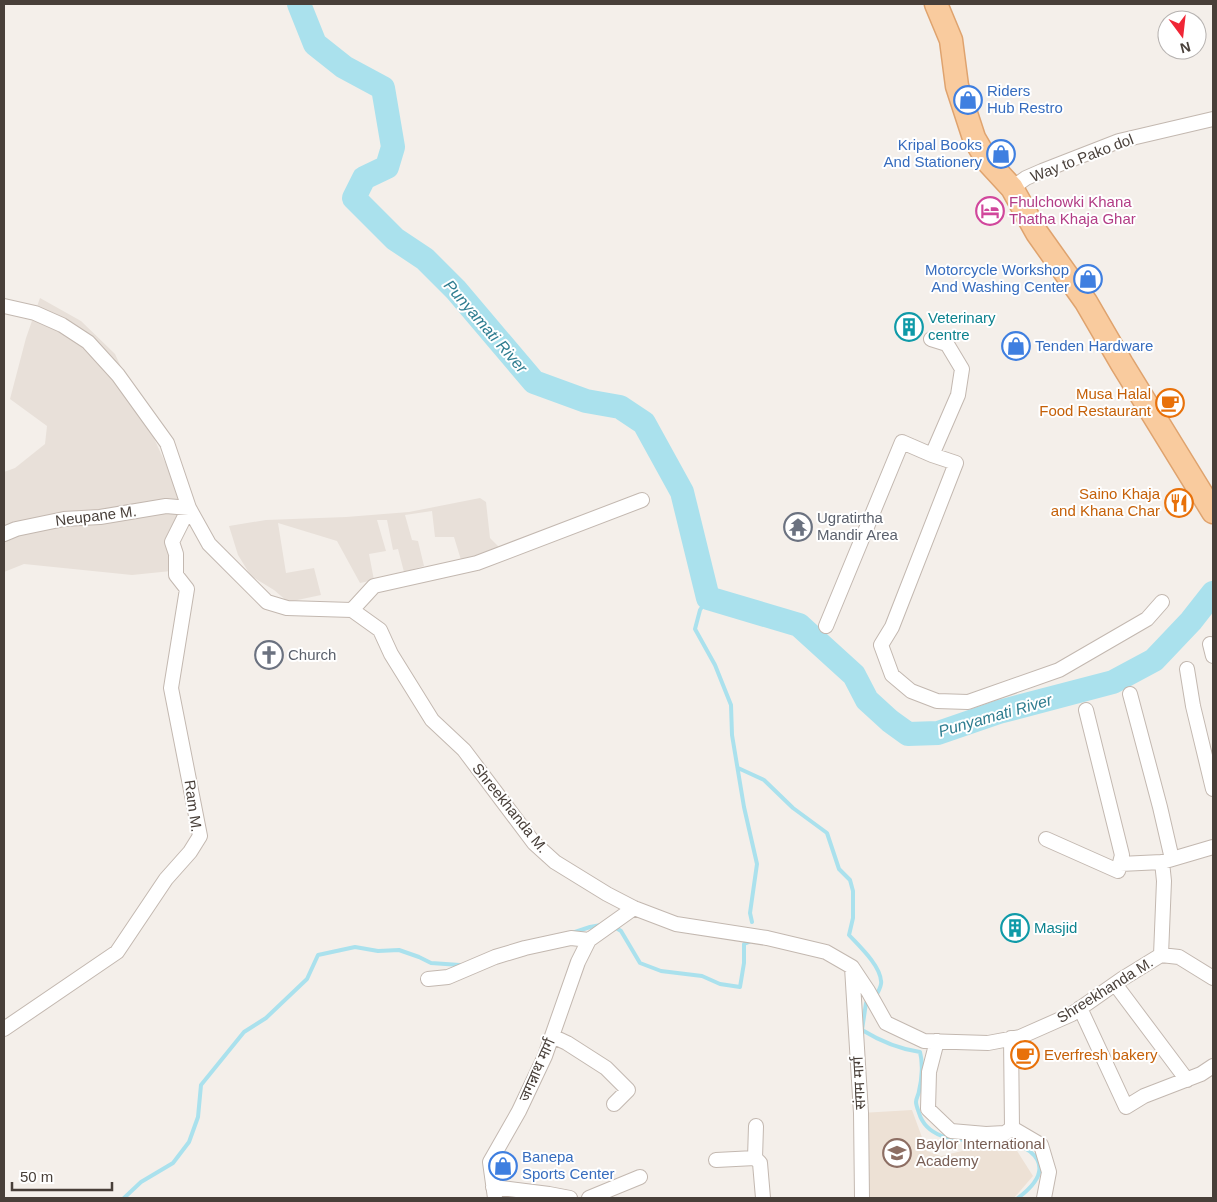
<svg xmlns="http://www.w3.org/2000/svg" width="1217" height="1202" viewBox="0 0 1217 1202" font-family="Helvetica,'Noto Sans Devanagari',sans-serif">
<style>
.residential{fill:#e8e0d9}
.education{fill:#ede1d5}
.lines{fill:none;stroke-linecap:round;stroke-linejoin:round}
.stream{stroke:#aae1ed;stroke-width:4}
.river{stroke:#aae1ed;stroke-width:24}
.minor-casing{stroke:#c3b8b0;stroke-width:16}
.primary-casing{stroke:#dfa36e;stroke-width:25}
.minor{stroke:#fff;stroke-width:14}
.primary{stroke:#f9cb9e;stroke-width:22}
.labels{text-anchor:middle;stroke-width:4;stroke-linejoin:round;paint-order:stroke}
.shop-label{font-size:15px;fill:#366cbe;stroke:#fff;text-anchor:start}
.street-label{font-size:15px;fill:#483f39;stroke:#fff}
.hotel-label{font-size:15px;fill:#b23c85;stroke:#fff;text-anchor:start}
.culture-label{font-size:15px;fill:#0d838f;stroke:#fff;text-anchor:start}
.food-label{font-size:15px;fill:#c56008;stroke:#fff;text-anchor:end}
.worship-label{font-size:15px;fill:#5b616d;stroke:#fff;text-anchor:start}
.education-label{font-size:15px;fill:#785e54;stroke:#fff;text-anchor:start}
.water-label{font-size:16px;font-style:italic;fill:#2f7d90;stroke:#fff}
</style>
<rect width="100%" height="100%" fill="#f4efea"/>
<path class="residential" d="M40,298l41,23 34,33 67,145 -11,42v30l-39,4 -108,-11 -20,8v-100l11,-4 30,-24 2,-18 -37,-27 16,-61z
M480,498l6,4 4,36 10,10 -39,12 -7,-23h-19l-3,-26 -27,4 7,25 6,1 6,25 -20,6 -6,-23 -5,1 -6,-30h-10l9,31 -17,3 5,26 -14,3 -23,-42 -59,-18 8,50 28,-5 7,27 -33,7 -14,-12 -23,-14 -13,-21 -9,-29 37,-6 80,-3 63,-5z"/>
<path class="education" d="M912,1110l15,41 14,5 25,-6 48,-4 19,30 -19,22h-152l-1,-85z"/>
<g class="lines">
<path class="stream" d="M708,598l-8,12 -5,19 20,36 16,40 1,30 12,72 13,57 -7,49 2,9
M738,768l26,12 29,28 34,25 12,36 11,11 3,11v27l-4,17c10,11 31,30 32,46 1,3 -1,7 -3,11
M613,926l8,5 19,32 21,8 41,5 18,8 20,3 4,-24v-19l5,-2
M572,933l18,-6 11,-2
M866,1003l-4,27c18,11 37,19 58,22 3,11 2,27 -1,39 0,3 -3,7 -3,11 0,3 2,8 3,11 7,23 34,29 55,26
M996,1139c41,7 62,29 22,59
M124,1198l17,-16 32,-19 16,-21 9,-25 3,-32 43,-53 22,-14 41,-39 11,-24 37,-8 23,4 21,-1 20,7 12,6 29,2"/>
<path class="river" d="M299,4l16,40 29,23 39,21 10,59 -6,20 -23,11 -10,20 41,41 30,20 31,31 78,92 52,19 34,6 24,16 38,69 26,106 91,27 55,50 13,25 23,21 18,13 30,-1 61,-21 114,-30 41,-22 37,-39 22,-28"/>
<defs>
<path id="minor" d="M1012,188l14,-10 16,-7 77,-30 94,-22
M4,306l31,7 27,12 26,17 30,33 49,68 22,65 20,36 58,58 20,6 65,2 28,20 11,24 41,66 32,30 70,93 21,19 52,32 27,14 42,16 91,14 59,14 26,15 16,24 18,32 38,18 64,2 32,-6 52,-23 50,-35 39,-24 18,2 34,21
M931,339l16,5 15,25 -4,26 -26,60 24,8 -64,164 -11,18 11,30 19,16 26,10 31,1 91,-32 88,-51 15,-17
M4,534l12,-5 48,-10 36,-2 66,-11 23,2 -17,34 4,12v21l11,14 -16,99 29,148 -10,16 -24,27 -49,73 -113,77
M352,610l22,-24 103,-23 165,-63
M826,626l76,-184 30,13
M1210,644l3,12
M1187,669l6,37 20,83
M1130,694l30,113 12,52
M1046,839l72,32 4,-16 -36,-145
M1120,864l42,-2
M1161,955l3,-74 -2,-19 51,-15
M852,967l9,146 1,85
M428,979l20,-2 47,-20 30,-9 46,-10 18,2 45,-32
M1115,984l72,96
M1080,1008l46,99 18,-11 57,-22 12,-8
M552,1036l15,7 39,25 22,22 -14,14
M1011,1038l1,90
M937,1041l-8,31 -1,37 23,22 35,3 19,-1 7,-5
M1012,1128l29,17 8,27 -5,26
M755,1158l5,5 3,35
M716,1160l39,-2 1,-32
M493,1187l56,7 21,4
M495,1198l-5,-36 29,-51 26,-55 33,-94 11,-22
M589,1198l51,-21"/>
<path id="primary" d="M936,4l15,36 6,46 17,52 14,24 24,26 25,45 49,69 36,62 91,148"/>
</defs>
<use href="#minor" class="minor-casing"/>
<use href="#primary" class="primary-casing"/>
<use href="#minor" class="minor"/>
<use href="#primary" class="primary"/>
</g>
<defs>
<symbol id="shop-ring" viewBox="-11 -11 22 22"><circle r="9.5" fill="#fff" stroke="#3f7fe0" stroke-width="1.5"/><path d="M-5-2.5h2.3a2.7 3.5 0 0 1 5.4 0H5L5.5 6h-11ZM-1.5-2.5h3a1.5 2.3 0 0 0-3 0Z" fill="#3f7fe0"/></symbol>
<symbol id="hotel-ring" viewBox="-11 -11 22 22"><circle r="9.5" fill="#fff" stroke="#d1479c" stroke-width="1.5"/><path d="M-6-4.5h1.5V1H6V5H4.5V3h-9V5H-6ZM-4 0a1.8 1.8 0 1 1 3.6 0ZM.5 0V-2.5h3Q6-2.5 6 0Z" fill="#d1479c"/></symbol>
<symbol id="building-ring" viewBox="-11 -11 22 22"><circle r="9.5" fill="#fff" stroke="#0f9aa8" stroke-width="1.5"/><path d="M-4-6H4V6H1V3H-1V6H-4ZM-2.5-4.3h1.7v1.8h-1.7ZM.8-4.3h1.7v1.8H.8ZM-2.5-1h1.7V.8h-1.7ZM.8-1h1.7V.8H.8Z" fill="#0f9aa8"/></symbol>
<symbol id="cafe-ring" viewBox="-11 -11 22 22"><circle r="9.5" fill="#fff" stroke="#e8710a" stroke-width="1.5"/><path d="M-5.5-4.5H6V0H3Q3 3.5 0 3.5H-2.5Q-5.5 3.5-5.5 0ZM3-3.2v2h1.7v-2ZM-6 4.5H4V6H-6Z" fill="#e8710a"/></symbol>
<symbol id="restaurant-ring" viewBox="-11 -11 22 22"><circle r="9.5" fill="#fff" stroke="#e8710a" stroke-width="1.5"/><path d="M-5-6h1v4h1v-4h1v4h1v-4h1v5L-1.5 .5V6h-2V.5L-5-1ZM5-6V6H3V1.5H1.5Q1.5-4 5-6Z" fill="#e8710a"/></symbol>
<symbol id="temple-ring" viewBox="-11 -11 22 22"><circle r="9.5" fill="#fff" stroke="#6b7280" stroke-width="1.5"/><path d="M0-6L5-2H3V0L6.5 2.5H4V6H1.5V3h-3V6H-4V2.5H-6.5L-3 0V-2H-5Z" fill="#6b7280"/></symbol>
<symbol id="church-ring" viewBox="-11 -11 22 22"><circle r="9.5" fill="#fff" stroke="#6b7280" stroke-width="1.5"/><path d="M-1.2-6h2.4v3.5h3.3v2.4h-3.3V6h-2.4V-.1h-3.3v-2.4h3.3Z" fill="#6b7280"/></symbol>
<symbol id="school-ring" viewBox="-11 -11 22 22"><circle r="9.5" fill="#fff" stroke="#8d6e63" stroke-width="1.5"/><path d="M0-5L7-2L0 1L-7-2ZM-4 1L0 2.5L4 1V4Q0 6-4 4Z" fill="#8d6e63"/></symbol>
</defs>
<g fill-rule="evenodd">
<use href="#shop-ring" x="952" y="84" width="32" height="32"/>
<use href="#shop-ring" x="985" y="138" width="32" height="32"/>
<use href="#hotel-ring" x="974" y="195" width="32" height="32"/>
<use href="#shop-ring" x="1072" y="263" width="32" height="32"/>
<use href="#building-ring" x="893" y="311" width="32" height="32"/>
<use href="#shop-ring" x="1000" y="330" width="32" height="32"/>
<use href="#cafe-ring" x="1154" y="387" width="32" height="32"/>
<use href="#restaurant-ring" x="1163" y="487" width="32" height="32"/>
<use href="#temple-ring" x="782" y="511" width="32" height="32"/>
<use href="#church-ring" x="253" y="639" width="32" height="32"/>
<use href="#building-ring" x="999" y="912" width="32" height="32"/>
<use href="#cafe-ring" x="1009" y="1039" width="32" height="32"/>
<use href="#school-ring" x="881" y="1137" width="32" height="32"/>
<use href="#shop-ring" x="487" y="1150" width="32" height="32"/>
</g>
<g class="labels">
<g class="shop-label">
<text x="987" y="96">Riders<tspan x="987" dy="17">Hub Restro</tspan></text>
<text x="982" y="150" text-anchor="end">Kripal Books<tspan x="982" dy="17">And Stationery</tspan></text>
<text x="1069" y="275" text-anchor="end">Motorcycle Workshop<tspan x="1069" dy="17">And Washing Center</tspan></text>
<text x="1035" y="351">Tenden Hardware</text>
<text x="522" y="1162">Banepa<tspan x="522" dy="17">Sports Center</tspan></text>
</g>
<g class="street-label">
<text transform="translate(1082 158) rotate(-21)" y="5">Way to Pako dol</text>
<text transform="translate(96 516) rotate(-7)" y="5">Neupane M.</text>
<text transform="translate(193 806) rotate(82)" y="5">Ram M.</text>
<text transform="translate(510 808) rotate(51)" y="5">Shreekhanda M.</text>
<text transform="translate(1105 990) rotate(-32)" y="5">Shreekhanda M.</text>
<text transform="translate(537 1070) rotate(-66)" y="5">जगन्नाथ मार्ग</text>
<text transform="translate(859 1083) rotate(-93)" y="5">संगम मार्ग</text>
</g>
<g class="hotel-label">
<text x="1009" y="207">Fhulchowki Khana<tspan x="1009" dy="17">Thatha Khaja Ghar</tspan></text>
</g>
<g class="culture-label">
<text x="928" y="323">Veterinary<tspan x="928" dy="17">centre</tspan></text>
<text x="1034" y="933">Masjid</text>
</g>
<g class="food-label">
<text x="1151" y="399">Musa Halal<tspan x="1151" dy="17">Food Restaurant</tspan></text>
<text x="1160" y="499">Saino Khaja<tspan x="1160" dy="17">and Khana Char</tspan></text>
<text x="1044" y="1060" text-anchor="start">Everfresh bakery</text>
</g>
<g class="worship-label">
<text x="817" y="523">Ugratirtha<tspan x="817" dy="17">Mandir Area</tspan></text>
<text x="288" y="660">Church</text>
</g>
<g class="education-label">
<text x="916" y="1149">Baylor International<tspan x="916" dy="17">Academy</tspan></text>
</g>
<g class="water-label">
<text transform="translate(486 326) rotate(49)" y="6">Punyamati River</text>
<text transform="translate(995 715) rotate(-16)" y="6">Punyamati River</text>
</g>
</g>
<rect width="1217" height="1202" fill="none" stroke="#483f39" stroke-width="10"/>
<g transform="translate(1182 35) rotate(165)"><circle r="24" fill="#ffffff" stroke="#b6b2b0"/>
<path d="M0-4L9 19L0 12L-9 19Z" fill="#f02636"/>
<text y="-8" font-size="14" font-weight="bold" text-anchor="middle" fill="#483f39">N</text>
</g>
<path d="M12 1182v8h100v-8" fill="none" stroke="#483f39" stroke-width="2.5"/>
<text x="20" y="1182" font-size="15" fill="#483f39" stroke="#ffffff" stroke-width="4" paint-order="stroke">50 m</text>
</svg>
